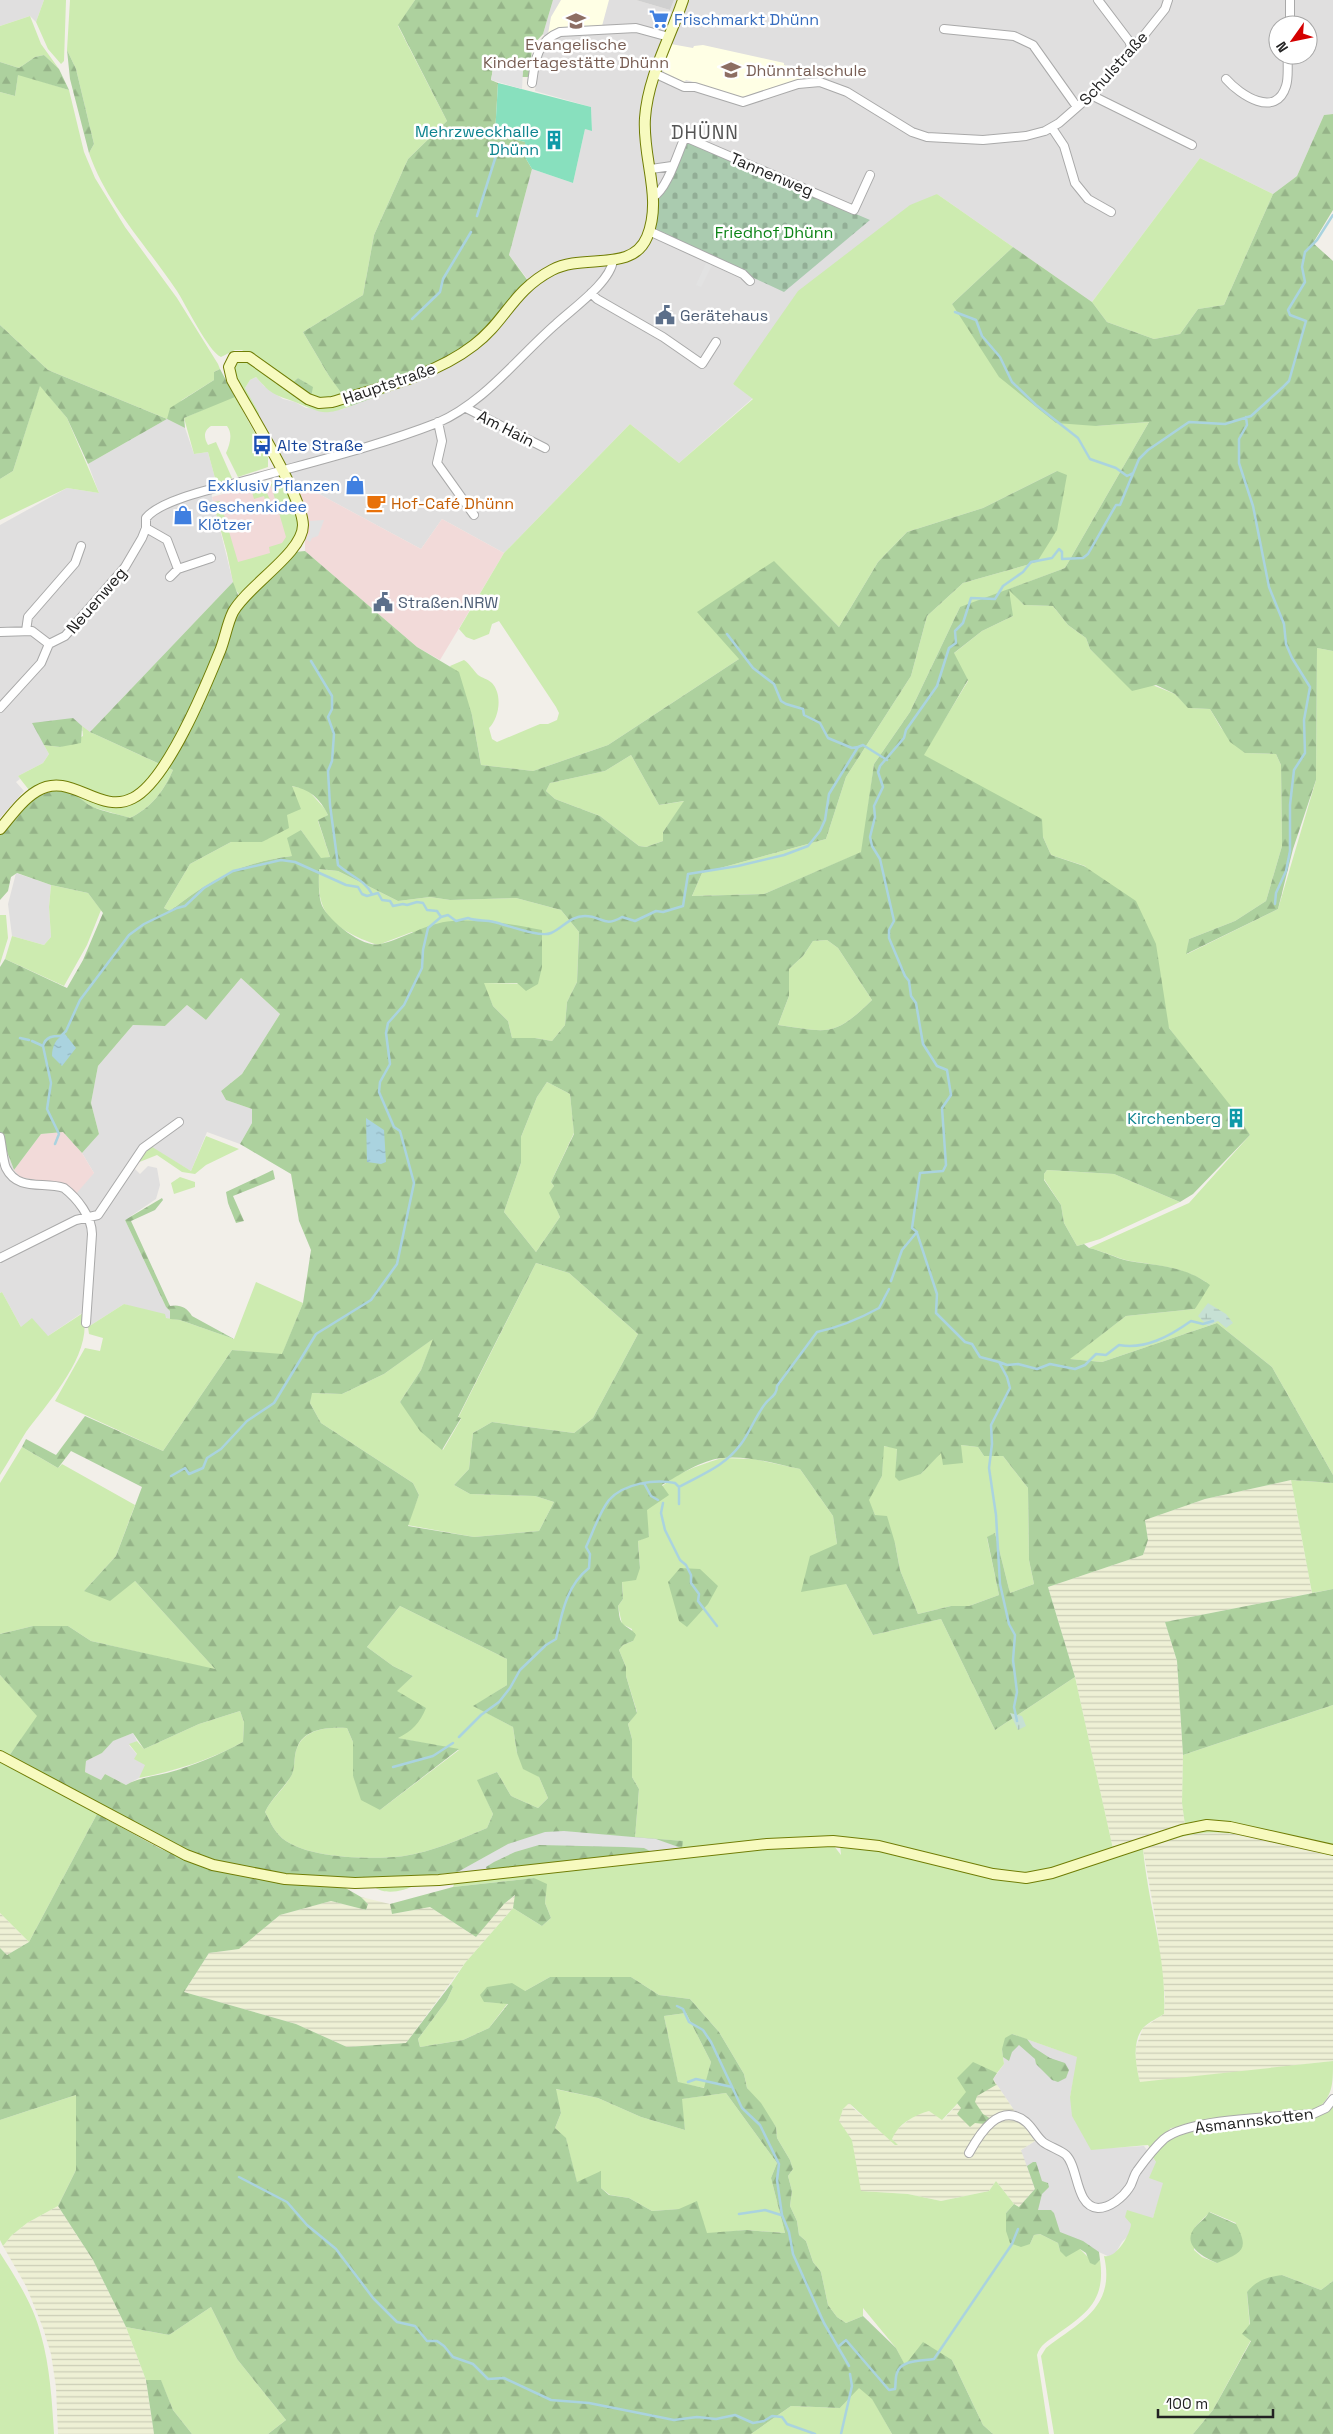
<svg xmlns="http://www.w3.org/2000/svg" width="1333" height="2434" viewBox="0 0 1333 2434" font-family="'Space Grotesk',sans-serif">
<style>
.residential{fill:#e0dfdf;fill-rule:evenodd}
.commercial{fill:#f2dad9}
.education{fill:#ffffe5}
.religious{fill:#d0d0d0}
.farmland{fill:url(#farmland-rules)}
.grass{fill:#cdebb0;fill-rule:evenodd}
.forest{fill:url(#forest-firs);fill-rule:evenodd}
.wetland{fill:url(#wetland-marsh)}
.cemetery{fill:url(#cemetery-stones)}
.pitch{fill:#88e0be}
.parking{fill:#e2e2e2}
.water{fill:url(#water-ripples)}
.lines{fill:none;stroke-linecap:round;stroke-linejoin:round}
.stream{stroke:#aad3df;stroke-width:2.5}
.street-casing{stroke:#a9a9a9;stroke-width:10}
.secondary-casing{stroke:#707d05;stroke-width:12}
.street{stroke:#fff;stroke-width:8}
.secondary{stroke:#f7fabf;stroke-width:10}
.labels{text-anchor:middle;stroke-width:5;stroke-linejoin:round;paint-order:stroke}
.shop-label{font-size:16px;fill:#366cbe;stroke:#fff;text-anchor:start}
.education-label{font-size:16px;fill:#785e54;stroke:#fff}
.street-label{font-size:16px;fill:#222;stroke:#fff}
.culture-label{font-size:16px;fill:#0d838f;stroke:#fff;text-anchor:end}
.park-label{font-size:16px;fill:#0c8416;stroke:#fff}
.service-label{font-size:16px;fill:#4e5e75;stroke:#fff;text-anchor:start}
.transit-label{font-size:16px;fill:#164399;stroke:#fff;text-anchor:start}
.food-label{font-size:16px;fill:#c56008;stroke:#fff;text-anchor:start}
.quarter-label{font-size:19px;letter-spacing:1px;fill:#555;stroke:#fff}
</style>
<defs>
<pattern id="farmland-rules" width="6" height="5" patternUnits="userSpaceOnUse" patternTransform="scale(1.25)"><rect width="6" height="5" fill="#eef0d5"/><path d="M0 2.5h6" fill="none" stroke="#ccceb7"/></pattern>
<pattern id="forest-firs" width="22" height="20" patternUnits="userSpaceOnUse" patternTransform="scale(1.25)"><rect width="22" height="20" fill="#add19e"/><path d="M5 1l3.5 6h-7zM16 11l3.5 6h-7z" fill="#95b388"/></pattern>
<pattern id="wetland-marsh" width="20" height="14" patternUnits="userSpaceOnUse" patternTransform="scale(1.25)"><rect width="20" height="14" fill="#c6e0d4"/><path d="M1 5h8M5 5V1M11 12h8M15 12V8" fill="none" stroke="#aac0b6"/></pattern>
<pattern id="cemetery-stones" width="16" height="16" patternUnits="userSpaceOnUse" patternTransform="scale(1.25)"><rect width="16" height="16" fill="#aacbaf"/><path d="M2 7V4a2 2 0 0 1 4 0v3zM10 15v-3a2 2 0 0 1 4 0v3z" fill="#92ae96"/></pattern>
<pattern id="water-ripples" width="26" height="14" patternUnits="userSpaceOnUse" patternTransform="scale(1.25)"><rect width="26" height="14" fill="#aad3df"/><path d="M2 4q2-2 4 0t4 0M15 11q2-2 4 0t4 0" fill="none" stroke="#92b5bf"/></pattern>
</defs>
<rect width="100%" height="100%" fill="#f2efe9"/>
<path class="residential" d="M0,0h44l-8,22 -6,-6 -30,10z
M553,0h83l34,10 4,-10h659v114l-9,1 -27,61 -24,18 -73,-36 -108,144 -155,-108 -204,190 20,14 -74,65 -49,-39 -126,129 -62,-34 -21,30 -115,-62 -11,4 -50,-103 5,-8 6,-3 8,9 19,13 12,3 11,6 34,2 91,-34 25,-13 72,-83 -19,-25 23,-86 41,14 12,-54 7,1 -1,-23 -56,-16 3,-30 10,-20 -5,-7zM1278,25h30v30h-30zM751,57l33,6v2l15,14 -56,18 -57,-17z
M167,419l18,9 9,26 14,-2 7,26 -4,7 1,12 21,85 -143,150 -57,-8 16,30 -6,9 -25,13 2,3 -4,3 8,9 -24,27v-293l67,-37 32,5 -11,-29z
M16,873l35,12 -2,22 2,30 -7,8 -32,-9 -4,-32z
M241,978l39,36 -38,60 -21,17 5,9 26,9v14l-12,21 -33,-12 -16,39 -42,-25 -15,22 6,6 8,-8 9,2 3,17 -4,14 -31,21 41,87 4,4v8l-46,-15 -36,23 -6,-14 -34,23 -27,-9 -19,-35 -2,1v-160l14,37 6,7 44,8 30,-12 -12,-20 17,-19 -8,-31 7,-37 35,-41 32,1 22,-21 19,15z
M133,1733l4,8 -8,4 17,20 -7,13 -13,7 -21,-11 -4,6 -16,-8 1,-11 16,-8 10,-12z
M1012,2034l66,23 -8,40 21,52 53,-3 12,16 8,21 -11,35 -22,6 -1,10 -8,8 -7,12 -5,3 -45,-20 -46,-30 2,-57 14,-9 -42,-62 11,-15 -2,-15z"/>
<path class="commercial" d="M277,479l20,55 -63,53 -7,-34 -15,-56z
M306,487l115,62 21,-30 62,34 -64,107 -23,-13 -112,-96v-15l-10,-45z
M63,1132l19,21 12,20 -19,22 -11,-10 -44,-8 -6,-7 27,-36z"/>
<path class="education" d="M561,0h48l-7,26 -38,2 -16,6 3,-17z
M671,44l22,4 1,-2 9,-1 81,18v2l15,4 1,10 -58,18 -51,-16 -5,-1 -2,2 -18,-7 -3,-4z"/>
<path class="religious" d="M636,0h38l-4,10z"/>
<path class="farmland" d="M1291,1480l21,113 -147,29 12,39 6,94 -1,48 3,22 -72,24 -38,-172 -27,-90 95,-32 5,-15 -3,-20 60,-21z
M1205,1832l25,1 103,23v205l-193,22 -4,-19v-17l7,-19 21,-14 1,-17 -8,-69 -14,-79 40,-13z
M516,1895l-3,13 -48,55 -59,80 -59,4 -51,-23 -112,-32 25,-39 30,-4 41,-34 51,-14 35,9 2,-6 -7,-7 29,7 2,10 38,-7 46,30 28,-33z
M0,1913l29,29 -22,13 -7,-7z
M989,2070l8,3 -4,6 42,62 -14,9 14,39 -16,18 -5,-3 -18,-23 -7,10 -48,10 -33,-7 -48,-3 -8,-51 -14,-19 5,-12 6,-7 4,6 44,37 -5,-6 3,-8 20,-16 14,-4 14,9z
M58,2206l35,54 33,67 20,53 8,54h-96l-2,-47 -5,-33 -8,-26 -17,-42 -23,-40 8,-10 16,-13z"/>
<path class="grass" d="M44,0h22l-2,61 -3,3 -13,-15 -12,-27z
M70,0h345l-17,26 49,95 -39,38 -34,76 -11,60 -60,37 26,44 15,19 -18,4 -15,-2 1,-10 -14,-9 -7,6 -49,-34h-7l-14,7c-13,-6 -35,-52 -44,-66 -30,-45 -70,-86 -88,-138l5,-9 -18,-75 -9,-19z
M30,16l11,28 18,25 -15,-14 -9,2 -16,11 -19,-6v-36z
M18,74l51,16 15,62 11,26 30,49 52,71 41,66 2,5 -6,3v8l-32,20 -15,19 -119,-49 -48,-45v-233l15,4z
M1200,158l73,36 -49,111 -26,4 -18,25 -26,5 -47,-17 -15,-20z
M937,194l76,53 -61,57 144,122 53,-4 -84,146 -56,21 15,16 29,1 15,19 18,13 4,11 20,19 65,26 14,14 21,1 11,19 24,25 31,1 5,11 1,81 -16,55 -31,20 -46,18 -2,15 91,-45 38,-129 1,-132 16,3v824l-61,-108 -55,-44 -115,39 -33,-3 57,-43 69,-7 11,-27c-27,-16 -46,-16 -76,-21 -14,-3 -27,-10 -41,-13l100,-45 61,-68 -81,-107 -84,-162 -34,-11 -8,-18 -82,-61 -38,-21 45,-74 -15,-27 29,-23 31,-15 -53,-9 -50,105 -36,52 -12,88 -98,42 -72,2 10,-23 124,-34 20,-62 65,-101 16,-60 36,-33 74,-21 20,-91 -74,37 -76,24 -29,30 -39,65 -65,-65 -35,97 -131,86 -75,26 -52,-6 -9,-50 -22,-49 14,-6c6,4 9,10 14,15 4,3 10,4 14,8 11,12 7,35 -3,45l3,11 5,3 43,-18h8l9,-4 2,-7 -3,-6 -57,-86 -7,3 -3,10 -15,6 -8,-3 -7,-8 45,-76 126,-129 49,39 74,-64 -20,-15 65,-93 112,-86z
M239,361h8l57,40h43l4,5c-30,11 -30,6 -56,-4 -22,-8 -23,-7 -39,-25l-6,3 -5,8 14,25v5l-20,-32 -5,-18z
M40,385l27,33 32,75 -32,-5 -67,32v-41l13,-8z
M232,397h3l33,60v10l-30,10 -12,-24c4,-9 7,-19 1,-27h-16c-8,5 -7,12 -3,19l8,-3 16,36 -3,3 -18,4 4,-7 -7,-26 -14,2 -10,-36z
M282,479c6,13 14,28 16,43 3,24 -42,58 -58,74l-6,-9 -7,-34 -14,-51 7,-1 18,61 32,-9 -1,-6 13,-4 4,-6 -15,-52 1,-5z
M265,488l7,17 -3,8 -5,-17 -10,3 -2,-7z
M82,726l8,6 72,33 -25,26 -17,7 -12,-1 -46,-16 -33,9 -11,-14 25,-13 6,-9 -5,-9 16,2 23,-11z
M631,755l28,50 26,-4 -22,31v9l-17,6 -7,-1 -39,-30 -45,-17 -9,-8 4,-8 55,-12z
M168,768l5,2c-10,22 -21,37 -43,48l-38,-11 -17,-12 -33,-3c6,-1 14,-4 19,-3 16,2 31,15 47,18 26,6 49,-19 60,-39z
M291,786l16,3 18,20 3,6 -10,6 12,36 -9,2 -20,-29 -9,26c-51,6 -82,24 -122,55l-6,-3 26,-44 41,-22h31l25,-27z
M319,869l19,2 60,30 32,-4 20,3 66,-2 45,12 18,22 -2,50 -10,20 -2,23 -13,16 -17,-3h-23l-4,-17 -15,-15 -10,-23 55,1 -126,-52 -34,13c-21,-7 -48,-18 -56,-41 -4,-10 -3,-24 -3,-35z
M51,885l37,8 13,17 -14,35 -23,41 -59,-27 7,-23 32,9 7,-8 -2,-30z
M0,915h6l2,23 -8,26z
M827,940l11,8 34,52c-39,38 -43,32 -94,25l11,-29v-27l14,-13 10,-15z
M547,1082l23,12 4,39 -23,49 3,4 -4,7 10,24 -24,35 -32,-40 17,-49v-26l16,-40z
M206,1136l33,13 -33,16 -11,9 -13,-2 -25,-17 -20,8 12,-18 42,26z
M1047,1170l67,4 66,28 -80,37 -23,7 -13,-23 -3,-18 -17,-26v-5z
M180,1177l15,5v5l-21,7 -3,-11z
M536,1263l33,10 69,61 -45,84 -19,15 -82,-11 -19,11 -4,36 -15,16 16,9 65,2 19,6 -15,29 -65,6 -67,-12 12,-30 -6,-12 -92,-60 -11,-20 1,-10 31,1 42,-20 50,-36 -13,32 -21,32 43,48 18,-31 -3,-1z
M256,1282l47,21 -21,52 -50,-5 -69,101 -108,-50 30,-53 15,3 3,-13 -14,-4 -1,-7 36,-23 41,10 1,4 14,2 54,19z
M2,1292l19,35 11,-9 16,18 35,-23c11,41 -35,89 -57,119 -9,14 -17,29 -26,43v-182z
M961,1445l17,2 6,9h19l25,32 1,72 5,24 -24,9 -15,-60 -8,5 12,57 -30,11h-18l-33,8 -18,-44 -5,-27 -20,-28 -7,-15 14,-24 1,-30 14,2 -1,29 25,-3 20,-22z
M22,1447l36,21 4,-4 73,41 -19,51 -32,35 51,-10 81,89 -125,-29 -23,-15h-35l-33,8v-151z
M722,1458l32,1 46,10 33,47 4,28 9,40 27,51 68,-16 54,111 80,-53 38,172c-34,12 -65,24 -101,25l-141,-33 -183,8 -6,-1v-7l-47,-4 4,-48 -7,-12v-38l-4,-15 9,-12 -11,-36v-9l-7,-17 4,-5 10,-4 -1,-12 -10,-5 -4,-18 5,-7 -1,-18 18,-13 -2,-27 11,-5c-1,-7 -4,-20 -2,-27 11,-31 46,-42 75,-51z
M1291,1480l42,3v106l-21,4z
M400,1606l107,53v26l-33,21 39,21 4,26 22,24 9,21 -10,10 -27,-12 -14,-24 -19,8 15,34 -6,14c-27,11 -55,24 -83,28 -31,4 -104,3 -125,-21 -6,-6 -10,-16 -14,-23 6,-13 18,-22 25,-34 6,-9 3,-21 7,-30 8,-20 32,-21 50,-20l6,14v34l27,34 79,-60 -62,-12 -1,-47 17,-15 -20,-10 -26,-19z
M0,1675l38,41 -29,40 -9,-5z
M1333,1705v141l-148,-21 -3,-22 1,-48z
M240,1711l4,11 -1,20c-33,18 -68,29 -104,36l6,-13 -11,-6 3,-5 -8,-10 8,-3 7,8 55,-25z
M0,1760l97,54 -68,128 -29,-29z
M1218,1829l115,24v3c-34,-9 -97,-27 -130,-23 -21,2 -40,10 -60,16 5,55 24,109 21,165 -6,4 -15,8 -20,13 -13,14 -8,39 -4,55l193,-21c0,24 0,36 -18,50l-144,17 -21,20 -2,-3 -57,5 -19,-34 -2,-19 7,-40 -65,-23 -10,15 2,15 -7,9 -8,-3 -47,50 -13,-9c-15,4 -31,13 -37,28l6,6h-3l-46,-42 -6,6 -4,12 13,19 9,51 47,3 33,7 48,-10 7,-10 18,23 -8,9 24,31 4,-9 6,-1 18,9 2,8 20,-2 15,15 5,-4c6,41 -14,54 -44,75 -8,6 -16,10 -19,20l12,79h-56l-10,-9 -31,-65 -47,6 -9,-18 -33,-40v8l-17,7 -9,-6 -9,-12 -7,-33 -8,-10 -7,-21 -7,-6 -2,-14 -7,-15 2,-15 -4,-15 5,-7 -3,-9 -13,-22 -1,-11 -29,-39 -3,-14 -25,-42 -29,-33 -31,-4 -28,-18h-81l-25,14 -41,11 24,1 -19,25 -26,12 -43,7 -2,-8 29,-39 6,-13 -2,-3 14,-21 48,-55 29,18 9,-8 -6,-15 1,-10 -12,-15 -81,9 2,-5 295,-32 84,-4 7,9 -1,-10 47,7 118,28 193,-50z
M416,1885c-13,6 -31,11 -43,1z
M686,2013l25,49 -6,26 -27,-5 -14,-67z
M555,2089l43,9 43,19 44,13 -4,-31 45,-6 51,70 -6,15 14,55 -39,-3 -39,4 -28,-25 -27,2 -23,-13 -19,-3 -9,-7 -24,-5 -11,-44 -11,-11 6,-15z
M76,2095v75l-18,36 -31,17 -16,13 -8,10 -3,-6v-120z
M1333,2103v178l-12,9 -39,-15 -35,17 4,48 -38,70 -20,24h-139l-13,-78 5,-8c33,-26 70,-40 58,-92 12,3 26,-21 27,-32l-6,-7 2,-7 26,8 10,-35 -14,-5 7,-16 -4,-6 19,-20 30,-8 117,-13zM1210,2212l26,11 -19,40 -15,-6 -8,-7 1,-23z
M0,2253c16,25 34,53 41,82 9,32 11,66 13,99h-54z
M211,2307l26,52 49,61 -18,14h-76l-19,-24 -12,-29 -15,-1 -20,-53 43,8z
M859,2387l13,11 20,36h-141l40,-28 49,2z"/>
<path class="forest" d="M415,0h138l-10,34 -11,12 -2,31h-8l1,-7 -29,-7 -3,17 7,3 -3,51 30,8v15l7,12 -23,86 19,26 -43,46 -29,36 -25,13 -80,30 -22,-30 -26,-44 60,-37 11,-60 34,-76 39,-38 -49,-96z
M67,50l9,19 18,75 -5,9 -19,-74z
M44,55l15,14 10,21 -51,-15 -3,21 -15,-4v-30l19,6 16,-11z
M1333,114v96l-20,33 20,18v390l-16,-3 -1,132 -23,69 -15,60 -92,45 3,-15 46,-18 31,-20 16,-55 -1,-81 -5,-11 -31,-1 -15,-11 -20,-33 -22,-1 -13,-14 -19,-9 -24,6 -42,-42 -4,-11 -18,-13 -15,-19 -29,-1 -15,-15 4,26 -31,15 -28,22 14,27 -44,75 118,64 1,18 8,18 33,11 52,35 20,43 13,84 65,82 16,25 -57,59 -13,8 -66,-28 -67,-4 -3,4v6l17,25 3,18 13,23 7,-2 5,4c14,3 26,10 40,13 30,5 56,5 81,24l-15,24 -69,7 -56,43 32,3 115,-39 55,44 61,108v8l-42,-3 -86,19 -60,21 3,20 -5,15 -95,32 27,90 -80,53 -54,-111 -68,16 -27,-51 -45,8 9,-36 27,-12 -4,-28 -33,-47c-25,-5 -52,-14 -78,-11 -21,2 -42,17 -60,27l7,10 -22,15 2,27 -11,4 2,27 -4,12 -14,2 1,17 -5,7c1,5 1,14 4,17 5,5 10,6 14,12l-3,6 -10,4 -4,5 7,17v9l11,37 -9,11 4,15v38l7,12 -4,48 48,4 -1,7 -32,-2v7l-250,25 -47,1 -48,-2 -76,-13 -57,-18 -163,-90 28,-40 -37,-41v-41l33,-8h35l23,15 124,28 -80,-88 -25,20 -26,-10 32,-35 26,-69 -71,-36 -13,17 -36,-21 4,-8 30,16 29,-39 78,35 69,-101 50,4 21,-51 8,-53 -12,-29 -8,-47 -51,-30 12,-21v-14l-26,-9 -5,-9 21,-17 38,-60 -39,-36 -35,42 -19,-15 -22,21 -32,-1 -35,41 -7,37 8,31 -17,19 -19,-21 -22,2 -27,36 -14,-37v-166l5,-8 62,29 16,-28 20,-47 -15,-20 -37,-8 -34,-12 -6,4 -3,14 -8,9v-67c19,-22 41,-51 73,-39 7,3 13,10 20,13 11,5 25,7 37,11 22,-11 33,-26 43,-48l-83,-38 143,-150 5,13 8,4 49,-47 10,-1 112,96 42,25 13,43 9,50 52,6 75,-26 131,-86 -42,-47 77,-51 65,66 39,-65 29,-30 76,-24 74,-37 10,4 -10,55 -20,32 -74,21 -36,33 -16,60 -65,101 -20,62 -124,34 -10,23 72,-2 97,-42 13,-88 36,-52 50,-105 105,-39 84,-146 -53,4 -40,-3 -57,-46 -47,-73 61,-57 79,55 15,20 47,17 26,-5 18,-25 26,-4 49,-111 24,-18 27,-61zM631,755l28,50 25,-4 -21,31v9l-17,6 -7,-1 -39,-30 -45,-17 -9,-8 4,-8 55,-12zM292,786c17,3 28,12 36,29l-10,5 12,37 -9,1 -20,-28 -14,8 5,18c-51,6 -82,24 -122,55l-6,-3 26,-44 41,-22h31l27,-14 -2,-13 14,-6zM319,869l19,2 60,30 32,-4 20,3 66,-2 45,12 18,22 -2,50 -10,20 -2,23 -13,16 -17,-3h-23l-4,-17 -15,-15 -9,-23h33l9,8 12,-7 4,-17v-37c-29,-6 -60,-11 -90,-9 -26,2 -48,18 -72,23 -17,5 -55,-26 -59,-41 -3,-10 -2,-25 -2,-34zM827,940l11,8 34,52c-39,38 -43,32 -94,25l11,-29v-27l14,-13 10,-15zM547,1082l23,12 4,40 -23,48 3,4 -5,7 11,24 -24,35 -32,-40 17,-49v-26l16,-40zM536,1263l33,10 69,61 -45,84 -19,15 -82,-11 -19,11 -4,36 -15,16 16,9 65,2 19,6 -15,29 -65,6 -66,-11 11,-31 -6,-12 -92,-60 -11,-20 2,-10 30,1 42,-20 49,-35 -12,31 -21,32 20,29 22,19 19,-32 -3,-1zM961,1445l17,2 6,9h19l25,32 1,72 5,24 -24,9 -15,-60 -8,4 12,58 -30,11h-18l-33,8 -18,-44 -5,-27 -8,-27 -12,-1 -6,-15 13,-24 2,-30 13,3 -2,28 4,4 22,-7 20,-21 2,12 20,-2zM400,1606l107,53v26l-34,21 40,21 4,26 6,16 16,8 9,21 -10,10 -27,-12 -14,-24 -20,8 16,34 -6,14c-27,11 -55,24 -83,28 -31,4 -104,3 -125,-21 -6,-6 -10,-16 -14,-23 6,-13 17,-22 25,-34 6,-8 3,-21 7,-30 7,-20 32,-21 50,-20l6,14v34l8,24 19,10 79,-61 -61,-11c14,-7 22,-15 28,-30l-29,-17 16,-15 -20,-10 -26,-19zM240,1711l4,11 -1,20c-24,13 -50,24 -76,31 -15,4 -27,4 -41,12l-21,-11 -4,6 -16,-8 1,-11 16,-8 11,-12 20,-8 11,16 55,-25z
M0,325l48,45 119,49 3,-11 44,-28v-8l6,-3 15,28 -51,21 1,10 -18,-9 -79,45 -21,-46 -27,-32 -27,85 -13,8z
M298,378l15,9 -2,10 -20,-13z
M73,718l9,8 -1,17 -21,4 -16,-2 -12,-22z
M273,1170l2,9 -42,17 11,25 -8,2 -8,-20 -2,-11z
M162,1198l1,2 -8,10 -24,11 39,85c9,-2 17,1 22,10l42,23 -54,-19 -10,-1v-8l-4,-4 -41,-87z
M680,1568l20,1 18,17 -10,18 -21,23 -8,-6 -11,-39z
M1333,1589v116l-150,50 -6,-94 -12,-39z
M97,1814l64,35 30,12 151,25 19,11 7,7 -2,6 -35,-9 -51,14 -41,34 -30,4 -25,39 112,32 51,23 59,-4 45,-59 2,3 -6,13 -29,39 2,8 43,-7 26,-12 19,-24 -24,-2 -4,-7 7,-8 25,-4 13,8 25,-14h81l28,18 31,4 29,33 25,42 3,14 14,15 15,24 1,11 13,22 3,9 -5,7 4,15 -2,15 7,15 2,14 7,6 7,21 8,10 7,33 9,12 9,6 17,-7 33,32 9,17 18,-23 29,18 31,65 10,9h-101l-20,-35 -13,-11 -19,20 -49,-2 -40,28h-483l18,-14 -49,-61 -26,-52 -42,28 -43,-8 -33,-67 -35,-54 18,-36v-75l-76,25v-172l7,7 22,-13zM686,2013l25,49 -7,26 -26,-6 -14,-66zM556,2089l42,9 43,19 44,13 -3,-31 44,-6 51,70 -6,15 14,55 -39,-3 -39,3 -10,-32 -18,8 -27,2 -23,-13 -20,-3 -8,-7v-17l-24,11 -11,-44 -11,-10 6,-15z
M534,1878l13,6 -2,19 6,15 -9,8 -29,-18 2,-13 -11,9 -28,33 -46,-30 -38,7 -2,-10 63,-17z
M1012,2034l15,5 6,8 17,11 15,5 4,7 -3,8 -8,4 -6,-2 -16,-16 -1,-5 -16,-14 -7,7 -3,9 -6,-4 -1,-8 3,-11z
M973,2062l24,11 -4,6 3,6 -19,11 -2,6 8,12 8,5 -6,5 -10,-1 -5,4 -13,-13 4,-6 -4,-5 9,-11 -9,-14z
M1033,2162h3l6,19 6,2 1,4 -7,7 -4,16h13l3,3 6,19 23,9 16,11 1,8 -5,5 -5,-2 -4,-10 -6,-4 -14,8 -6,-6 -2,-8 -18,-9 -6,1 -4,9 -9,3 -11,-4 -4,-12v-18l8,-9 5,3 16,-18 -8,-23z
M1209,2212l27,12c14,26 6,29 -19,39 -15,-6 -37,-19 -21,-37 5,-5 10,-8 13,-14z
M1282,2275l39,15 12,-9v153h-140l20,-24 38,-69 -9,-7 8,-10 -3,-32c10,-12 20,-15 35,-17z
M146,2380h15l12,30 19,24h-38z"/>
<path class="wetland" d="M1208,1303l18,11 7,9 -7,5 -8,-7 -10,5 -10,-10z
M1010,1713l12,3 4,10 -8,4z"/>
<path class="cemetery" d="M688,142l182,78 -86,72 -129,-60 3,-34 12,-16z"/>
<path class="pitch" d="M498,83l93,24 1,24 -7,-2 -12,54 -41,-14 -7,-12v-15l-30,-8z"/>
<path class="parking" d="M494,63h12l17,7 -1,19 -31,-9z
M707,261l6,2 -12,24 -5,-2z
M324,520l-6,16 -6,2 -2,4 -4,-3 4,-6v-12z
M564,1831l92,8 28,10 -32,3 -8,-4 -20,-1 -85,-2 -24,7 -21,10 -8,5 1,3 -33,4 54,-30 37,-12z"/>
<path class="water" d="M65,1034l11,14 -14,18 -10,-10c0,-10 4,-18 13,-22z
M366,1118l18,12 2,32 -5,2 -14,-2z"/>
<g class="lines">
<path class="stream" d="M477,216l23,-73
M955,312l21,8 6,16 18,21 12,25 24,23 42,33 12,21 26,9 11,8 6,-3
M412,319l28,-27 3,-13 28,-47
M1246,417l1,8 -8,14v24l14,43 16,81 15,37 2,20 6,14 18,29 -6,33 1,33 -11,17 -4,35v46l-4,20 -10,22 -1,11
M727,634l26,34 21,16 7,17 5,3 17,5 1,6 16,8 8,15 24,10 6,-1
M311,661l21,35v13l-4,8 6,17 -2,27 -4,10 2,34 8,60c12,11 27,15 34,29
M20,1038l9,2
M32,1041l11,5
M55,1144l4,-10 -12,-25 4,-26 -8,-37c3,-10 10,-10 18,-10l5,-5 14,-31 49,-65 15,-11 33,-16 8,-2 19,-18 29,-17 48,-11 14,2 51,23 12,2 4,7 5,2 11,-3 4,7 8,1 3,5 10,-2 4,1 10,-3 6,1 4,7 10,1 4,6
M917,1233l20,61 -1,19 29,29 7,2 8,13 19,5 8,15 3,11 -19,37 1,19 -3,24 7,47 4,69 9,40 6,11 -2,25 4,32 -3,15 3,14
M891,1281l11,-31 15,-18 -5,-4 8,-55 23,-2 3,-6 -4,-57 9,-13 -4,-25 -10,-4 -14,-22 -7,-41 -5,-7 -2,-15 -4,-5 -16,-38v-8l5,-9 -14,-62 -8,-13 -2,-9 5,-20 -1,-11 9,-19 -5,-15 2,-6 24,-28 2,-8 31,-44 12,-38 7,-5 -1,-12 8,-8 8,-25 24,1 8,-13 20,-14 8,-10 21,-4 7,-9 3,3v7l21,-1 5,-4 28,-49h4l19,-46 9,-9 41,-28 36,2 26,-8 32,-29 6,-6 17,-60 -16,-6 -2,-5 17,-28 -3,-15 3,-15 12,-12 16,-25
M999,1362l8,3 11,-1 19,5 13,-5 25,5 10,-4 11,-11 10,1 13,-10c26,5 51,-9 72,-24l12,3 10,-3
M171,1476l14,-8 4,6 14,-6 4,-10 14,-9 26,-28 27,-18 42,-69 55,-34 26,-36 17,-81 -14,-52 -6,-4 -15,-35 1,-10 10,-18 -4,-31 2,-10 16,-18 18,-37 1,-18 5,-22 13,-11 7,-2 8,6 12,-3c10,4 17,1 26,4 13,3 46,16 57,11 13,-6 19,-17 34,-17 17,0 19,12 37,1l13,4 21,-10 7,1 20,-6 5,-32 50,-8 46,-11 24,-9 12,-15 5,-11 4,-26 29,-47 5,-2 24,15
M644,1483l7,13 7,4
M663,1503l-2,10 4,17 15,30 6,5 5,10v8l8,11 -1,7 19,25
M679,1504v-17
M459,1737l22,-22 18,-13 11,-14 10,-18 26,-25 10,-6c6,-27 11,-54 33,-71l1,-14 -4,-7c7,-15 13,-34 23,-47 15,-17 46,-21 66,-17l4,4c23,-13 45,-20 62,-43 9,-12 14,-27 24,-40 5,-7 12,-8 12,-18l40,-54c23,-5 42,-13 62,-24l10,-19
M393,1767l40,-11 20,-13
M677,2006l6,3 6,13 14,8 8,12 31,66 18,17 19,39 -2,16 5,35 7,17 4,22 31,69 25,43
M688,2082l8,-3 36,8
M239,2177l48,25 20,23 29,24 37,49 24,24 18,4 12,15h10l7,5 9,11 20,7 15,15 16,-1 47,22 38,3 85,17 23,-3 19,2 19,-4 18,8 11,-2 8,-5 10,1 5,7 28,10
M739,2214l26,-4 16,5
M838,2347l8,-7 43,50 6,-1c1,-5 0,-11 2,-16 4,-14 26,-12 37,-14l78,-115 6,-15
M841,2434l11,-48 -2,-12"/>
<defs>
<path id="street" d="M1098,0l31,41 2,5
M1290,25v-25
M944,29l70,7 19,9 44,62
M654,73l30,14h11l48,15 55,-18 22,-2 27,10 65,40 15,5 56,3 43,-4 19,-5 14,-8 40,-35 27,-31 5,-11 10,-7 24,-30 3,-9
M1226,79c14,16 50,40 60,7 3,-9 1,-21 2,-31
M532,83c3,-23 5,-42 28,-51l76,-4 33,9
M1091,95l101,50
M1052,128l12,18 11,37 13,16 23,13
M651,169l21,-3
M653,197c14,-7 25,-45 32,-60l169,73 16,-35
M649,231l94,43 7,7
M591,293l6,6 66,38 39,27 14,-22
M466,408l79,40
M438,422l4,19 -5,22 37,52
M146,528l21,12 11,29 33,-11
M170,577l8,-8
M26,631l2,-14 47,-54 6,-17
M0,632l32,-1 17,13
M0,708l41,-45 8,-19 16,-8 60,-69 17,-29 4,-10v-10c17,-21 82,-32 109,-40 61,-17 123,-32 182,-55 47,-20 81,-66 119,-99 16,-15 55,-42 57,-64
M0,1137c2,9 3,25 6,31 12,24 38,13 58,20 13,10 28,29 28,46l-6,89
M0,1258l76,-38 22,-5 45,-67 36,-26
M969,2153c11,-20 31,-52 57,-31 7,6 10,14 17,20 7,5 17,8 23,13 13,13 9,51 32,53 12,0 25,-11 31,-20 4,-5 4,-12 8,-17 8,-11 17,-23 27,-32 25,-21 114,-22 149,-25l13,-6 7,-9"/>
<path id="secondary" d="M0,829c11,-13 22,-29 37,-38 34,-21 62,25 96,7 34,-17 72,-110 87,-147 5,-12 7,-27 13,-39 15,-27 70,-59 70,-87 -1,-30 -55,-115 -71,-145l-3,-13 5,-10h15l59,42 11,4 13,-1c48,-14 102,-26 142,-57 32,-24 38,-54 78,-75 32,-17 80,3 95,-33 16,-39 -5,-79 -2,-119 3,-42 25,-79 38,-118
M0,1756l186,99 27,10 72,14 70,4 84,-3 328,-36 66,-3 46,5 114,28 33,4 26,-5 130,-43 25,-5 23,2 103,23"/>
</defs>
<use href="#street" class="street-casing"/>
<use href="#secondary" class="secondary-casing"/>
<use href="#street" class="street"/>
<use href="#secondary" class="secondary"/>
</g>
<defs>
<symbol id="supermarket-bare" viewBox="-9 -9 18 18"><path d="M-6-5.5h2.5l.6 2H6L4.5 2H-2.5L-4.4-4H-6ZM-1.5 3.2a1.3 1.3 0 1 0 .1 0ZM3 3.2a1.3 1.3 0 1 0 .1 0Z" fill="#3f7fe0" stroke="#fff" stroke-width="2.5" paint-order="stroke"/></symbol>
<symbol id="school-bare" viewBox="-9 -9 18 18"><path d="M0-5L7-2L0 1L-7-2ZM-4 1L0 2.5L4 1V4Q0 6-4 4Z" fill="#8d6e63" stroke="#fff" stroke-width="2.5" paint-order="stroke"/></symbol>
<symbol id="building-bare" viewBox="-9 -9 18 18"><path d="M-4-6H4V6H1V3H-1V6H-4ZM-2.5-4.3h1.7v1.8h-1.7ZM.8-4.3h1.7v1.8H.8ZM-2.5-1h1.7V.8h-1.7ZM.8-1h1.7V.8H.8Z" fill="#0f9aa8" stroke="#fff" stroke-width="2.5" paint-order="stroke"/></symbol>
<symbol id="civic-bare" viewBox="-9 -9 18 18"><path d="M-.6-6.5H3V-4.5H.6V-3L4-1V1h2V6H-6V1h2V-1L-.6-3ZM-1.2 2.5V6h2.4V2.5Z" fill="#5c6f8a" stroke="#fff" stroke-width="2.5" paint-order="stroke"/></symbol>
<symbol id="bus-bare" viewBox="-9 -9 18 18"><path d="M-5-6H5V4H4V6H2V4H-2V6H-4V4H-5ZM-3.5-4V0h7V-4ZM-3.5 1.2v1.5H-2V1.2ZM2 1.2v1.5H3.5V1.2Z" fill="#1a4fb4" stroke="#fff" stroke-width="2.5" paint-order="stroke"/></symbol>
<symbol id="shop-bare" viewBox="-9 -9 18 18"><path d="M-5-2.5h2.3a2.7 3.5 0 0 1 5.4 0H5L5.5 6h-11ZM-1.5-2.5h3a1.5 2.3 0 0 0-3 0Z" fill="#3f7fe0" stroke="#fff" stroke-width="2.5" paint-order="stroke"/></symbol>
<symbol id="cafe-bare" viewBox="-9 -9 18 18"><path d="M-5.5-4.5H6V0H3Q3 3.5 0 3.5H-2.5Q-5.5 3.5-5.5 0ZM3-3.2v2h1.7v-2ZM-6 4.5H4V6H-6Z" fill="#e8710a" stroke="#fff" stroke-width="2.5" paint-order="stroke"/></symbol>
</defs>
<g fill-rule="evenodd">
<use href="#supermarket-bare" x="645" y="5" width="28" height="28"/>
<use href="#school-bare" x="562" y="7" width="28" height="28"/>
<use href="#school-bare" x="717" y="56" width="28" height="28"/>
<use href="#building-bare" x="540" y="126" width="28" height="28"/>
<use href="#civic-bare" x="651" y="301" width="28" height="28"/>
<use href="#bus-bare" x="248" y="431" width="28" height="28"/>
<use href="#shop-bare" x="341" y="471" width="28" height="28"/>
<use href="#cafe-bare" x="362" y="489" width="28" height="28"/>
<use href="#shop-bare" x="169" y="501" width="28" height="28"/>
<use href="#civic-bare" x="369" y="588" width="28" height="28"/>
<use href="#building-bare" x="1222" y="1104" width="28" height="28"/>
</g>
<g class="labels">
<g class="shop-label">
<text x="674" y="25">Frischmarkt Dhünn</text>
<text x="340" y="491" text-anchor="end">Exklusiv Pflanzen</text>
<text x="198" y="512">Geschenkidee<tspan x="198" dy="18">Klötzer</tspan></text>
</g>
<g class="education-label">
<text x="576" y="50">Evangelische<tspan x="576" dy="18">Kindertagestätte Dhünn</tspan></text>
<text x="746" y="76" text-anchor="start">Dhünntalschule</text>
</g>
<g class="street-label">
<text transform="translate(1113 68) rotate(-48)" y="6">Schulstraße</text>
<text transform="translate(772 174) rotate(23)" y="6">Tannenweg</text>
<text transform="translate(389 383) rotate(-19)" y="6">Hauptstraße</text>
<text transform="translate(506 428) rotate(27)" y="6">Am Hain</text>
<text transform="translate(96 600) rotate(-49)" y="6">Neuenweg</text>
<text transform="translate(1254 2120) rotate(-7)" y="6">Asmannskotten</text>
</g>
<g class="culture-label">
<text x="539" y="137">Mehrzweckhalle<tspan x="539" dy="18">Dhünn</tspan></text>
<text x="1221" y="1124">Kirchenberg</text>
</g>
<g class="park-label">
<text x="774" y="238">Friedhof Dhünn</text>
</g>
<g class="service-label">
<text x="680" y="321">Gerätehaus</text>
<text x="398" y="608">Straßen.NRW</text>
</g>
<g class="transit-label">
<text x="277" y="451">Alte Straße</text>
</g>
<g class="food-label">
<text x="391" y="509">Hof-Café Dhünn</text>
</g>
<g class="quarter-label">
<text x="705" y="139">DHÜNN</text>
</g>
</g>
<g transform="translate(1293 40) rotate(237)"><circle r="24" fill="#ffffff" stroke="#a7a7a7"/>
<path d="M0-4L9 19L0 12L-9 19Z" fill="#d40000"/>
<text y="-8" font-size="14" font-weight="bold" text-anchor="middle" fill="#222222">N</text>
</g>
<path d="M1158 2409v8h115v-8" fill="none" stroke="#222222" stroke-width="2.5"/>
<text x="1166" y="2409" font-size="15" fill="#222222" stroke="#ffffff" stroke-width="4" paint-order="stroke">100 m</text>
</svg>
